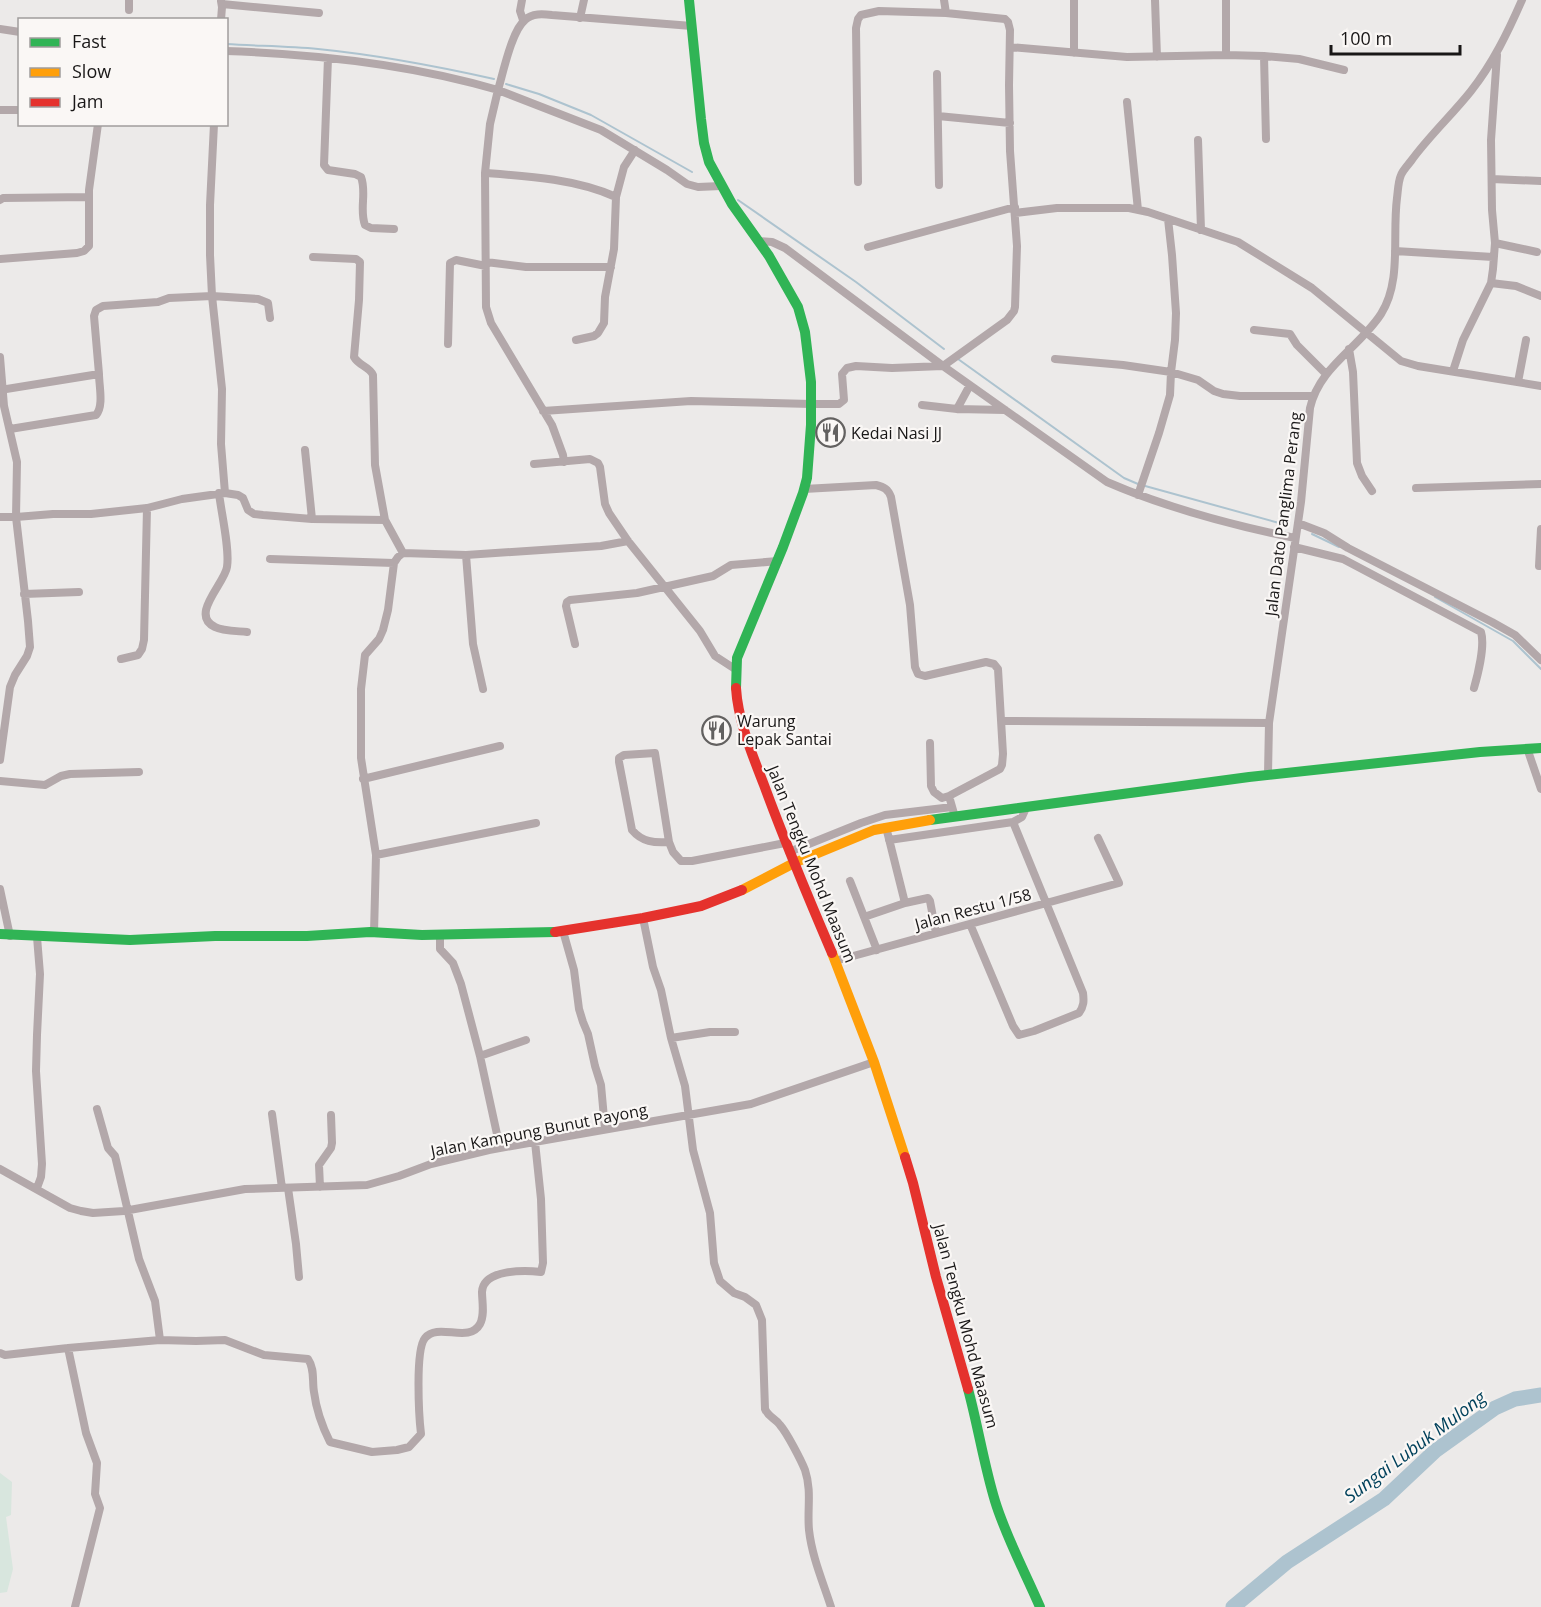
<svg xmlns="http://www.w3.org/2000/svg" width="1541" height="1607" viewBox="0 0 1541 1607" font-family="'Open Sans',sans-serif">
<style>
.green{fill:#d8e6de}
.lines{fill:none;stroke-linecap:round;stroke-linejoin:round}
.stream{stroke:#adc3cf;stroke-width:2}
.river{stroke:#adc3cf;stroke-width:15}
.street{stroke:#b3a8aa;stroke-width:8}
.fast{stroke:#30b455;stroke-width:10}
.slow{stroke:#ff9f0a;stroke-width:10}
.jam{stroke:#e5322d;stroke-width:10}
.labels{text-anchor:middle;stroke-width:4.5;stroke-linejoin:round;paint-order:stroke}
.poi-label{font-size:16px;fill:#191717;stroke:#faf7f5;text-anchor:start}
.street-label{font-size:16px;fill:#191717;stroke:#faf7f5}
.water-label{font-size:18px;font-style:italic;fill:#00415b;stroke:#faf7f5}
</style>
<rect width="100%" height="100%" fill="#eceae9"/>
<path class="green" d="M0,1473l12,9 -1,33 -5,2 7,52 -6,23 -7,1z"/>
<g class="lines">
<path class="stream" d="M226,44c31,2 62,2 92,5 60,6 118,17 176,30
M506,84l33,10 52,21 101,57
M738,200l118,82 88,67
M958,359l166,119 14,6 141,39
M1312,534l27,13
M1435,597l78,44 28,28"/>
<path class="river" d="M1233,1607l54,-45 97,-63 51,-48 60,-43 20,-9 26,-4"/>
<path class="street" d="M522,0l-2,11 3,9
M944,0l2,13
M1074,0v53
M1155,0l2,57
M221,1l1,6 -1,13
M222,4l97,9
M129,10v-10
M580,18l4,-18
M692,26l-140,-11c-9,-1 -20,-2 -27,5 -13,10 -22,53 -27,70l103,40 66,40 20,14 11,3 23,-1
M0,29l20,3
M1010,47l117,10 99,-2 38,1 35,3 45,11
M226,51c92,3 184,13 272,39l-8,34 -5,49 1,134 5,16 61,102 11,30 1,7
M1226,55v-55
M1264,56l2,83
M328,58l-4,107 4,5 27,4 6,3c6,15 -2,33 4,48l6,3 23,1
M937,74l2,111
M1127,102l11,108
M0,110h20
M938,116l72,7
M214,124l-4,81v50l2,41 10,93 -1,55 4,49
M1198,140l3,90
M485,173c42,3 92,6 131,24
M1492,179l49,2
M0,200l3,-2 86,-1
M1015,213l42,-5h72l19,4 90,30 74,46 89,73 17,5 123,20
M758,241l14,1 13,6 158,118 164,116c60,26 124,43 188,56
M1495,243l42,9
M868,247l147,-40
M1395,251l98,6
M313,257l43,2 4,3 -1,38 -5,57c5,9 15,9 19,18l2,90 10,55
M0,259l77,-6 7,-2 5,-5v-56l9,-66
M486,262l40,5h85
M1491,283l25,3 25,10
M1254,330l36,4 7,11 29,29
M576,340l18,-4 4,-3 6,-10 1,-26 9,-48 2,-52 8,-30 11,-17
M448,344l2,-81 6,-3 30,6
M1349,349l4,23 4,91 5,13 10,15
M0,357l4,49 13,56 -1,55h-16
M1055,359l68,6 48,7 27,8 16,11 9,3 17,2h72
M1453,371l10,-31 28,-57 2,-14 2,-26 -3,-33 -1,-70 6,-85
M1518,382l8,-42
M0,390l99,-16 -5,-58 2,-6 7,-4 55,-4 11,-4 43,-2 46,3 10,4 2,15
M922,405l35,4 48,1
M957,409l13,-24
M543,411l148,-10 120,3h28l5,-4 -2,-26 5,-6 9,-2 36,2 51,-2 64,-46 7,-9 1,-4 2,-61 -7,-95 -1,-66 1,-55 -2,-8 -3,-3 -59,-6 -67,-2 -18,4 -3,4 -2,9 2,154
M10,429l86,-14c8,-9 3,-29 3,-41
M305,450l7,69
M534,464l56,-5 8,4 2,4 5,37 4,9 19,28 72,90 15,25 20,13
M1416,488l125,-4
M804,489l72,-4c8,2 12,4 15,12l19,108 5,62 3,7 7,2 61,-14 8,2 4,5 5,85 -1,11 -2,4 -51,27 6,21
M219,493c2,19 11,56 8,74 -2,16 -38,48 -12,60 7,4 23,4 32,5
M1138,495l21,-62 11,-38 1,-23 4,-32 1,-27 -4,-58 -4,-36
M1298,523l26,10 24,15 144,74 23,13 26,25
M1294,547l49,12 138,73c4,13 -3,42 -7,56
M466,555l7,89 10,45
M270,559l124,4
M1539,566l2,-37
M24,594l55,-2
M575,644l-9,-38 1,-4 3,-2 67,-7 76,-17 18,-11 47,-4
M121,659l17,-4 4,-6 2,-9 3,-132
M1002,721l267,2
M930,743l1,43 3,6 8,6 7,-2
M1527,748l14,41
M0,760l10,-73 5,-12 12,-19 3,-9 -2,-26 -12,-104 37,-3h38l56,-6 35,-9 43,-6 13,2 5,3 5,12 6,4 9,1 49,4 73,1 18,33 63,2 135,-9 27,-5
M1268,774l1,-51 32,-221 9,-94c9,-41 49,-60 71,-94 21,-33 11,-78 16,-116 1,-7 1,-16 4,-23 2,-5 7,-10 10,-14 18,-25 41,-46 60,-70 22,-28 37,-59 51,-91
M363,779l137,-33
M0,781l45,4 16,-9 9,-2 69,-2
M886,827l19,76
M889,840l124,-18 9,-5 4,-9
M669,842c-15,1 -27,0 -37,-12l-13,-68v-4l5,-3 31,-2 14,89 4,10 8,9h11l93,-18
M789,852l72,-29 24,-8 67,-8
M376,855l160,-32
M850,881l27,69
M0,889l10,47
M864,917l41,-14 23,-5 2,3 6,32
M643,918l10,49 8,23 10,48 14,48 8,64 17,63 4,50 6,18 14,12 11,4 11,8 6,15 3,89c3,8 10,9 15,16 7,8 21,35 25,45 7,21 2,39 4,60 3,27 14,52 22,77
M970,924l43,102 6,9 15,-4 45,-18c5,-7 5,-12 4,-20l-70,-171
M563,931l11,39 5,39 4,13 5,12 7,32 6,19 4,44
M374,933l2,-78 -15,-97v-69l4,-34 14,-16 4,-9 5,-20 6,-47 4,-6 5,-4
M440,935v14l13,14 8,21 19,72 20,92
M37,937l3,37 -3,61 -1,36 6,93 -1,13 -4,11
M835,961l284,-78 -21,-45
M671,1038l39,-6h25
M480,1056l46,-16
M97,1109l11,39 7,8 1,4 23,99 16,42 5,39
M272,1114l10,74
M0,1169l70,39 11,3 12,2 31,-2 121,-22 122,-4 32,-9 32,-12 58,-14 262,-46 123,-42
M320,1187l-1,-22 12,-17 1,-5 -1,-28
M288,1188l8,56 3,33
M68,1348l18,85 11,30 -2,31 5,14 -25,99
M0,1353l5,2 63,-7 92,-8 36,1 29,-1 39,15 44,4c7,10 4,22 6,33 2,16 9,36 16,50l42,10 25,-2 12,-3 12,-13c-2,-17 -6,-84 4,-96 13,-16 44,6 55,-14 5,-9 2,-23 2,-32 1,-23 43,-22 59,-20l2,-9 -2,-64 -6,-57"/>
<path class="fast" d="M689,0l12,119 3,24 5,19 23,42 37,52 29,51 7,25 6,50v43l-4,53 -4,15 -20,54 -46,111 -1,30
M930,820l319,-43 231,-25 61,-4
M0,934l130,6 85,-4h92l63,-4 52,3 133,-3
M968,1389c10,37 16,76 27,112 11,36 30,71 45,106"/>
<path class="slow" d="M742,890l52,-27 80,-33 56,-10
M832,953l42,109 31,95"/>
<path class="jam" d="M736,688c2,33 16,66 28,97 21,57 44,112 68,168
M555,932l88,-14 58,-12 41,-16
M905,1157l8,26 23,94 32,112"/>
</g>
<defs>
<symbol id="restaurant-ring" viewBox="-11 -11 22 22"><circle r="9.5" fill="#faf7f5" stroke="#636160" stroke-width="1.5"/><path d="M-5-6h1v4h1v-4h1v4h1v-4h1v5L-1.5 .5V6h-2V.5L-5-1ZM5-6V6H3V1.5H1.5Q1.5-4 5-6Z" fill="#636160"/></symbol>
</defs>
<g fill-rule="evenodd">
<use href="#restaurant-ring" x="814" y="416" width="33" height="33"/>
<use href="#restaurant-ring" x="700" y="714" width="33" height="33"/>
</g>
<g class="labels">
<g class="poi-label">
<text x="851" y="439">Kedai Nasi JJ</text>
<text x="737" y="727">Warung<tspan x="737" dy="18">Lepak Santai</tspan></text>
</g>
<g class="street-label">
<text transform="translate(1283 514) rotate(-83)" y="6">Jalan Dato Panglima Perang</text>
<text transform="translate(812 864) rotate(68)" y="6">Jalan Tengku Mohd Maasum</text>
<text transform="translate(973 909) rotate(-15)" y="6">Jalan Restu 1/58</text>
<text transform="translate(539 1130) rotate(-11)" y="6">Jalan Kampung Bunut Payong</text>
<text transform="translate(966 1326) rotate(75)" y="6">Jalan Tengku Mohd Maasum</text>
</g>
<g class="water-label">
<text transform="translate(1415 1447) rotate(-37)" y="6">Sungai Lubuk Mulong</text>
</g>
</g>
<rect x="18" y="18" width="210" height="108" fill="#faf7f5" stroke="#a09d9c" stroke-width="1.5"/>
<rect x="30" y="38" width="30" height="9" fill="#30b455" stroke="#a09d9c" stroke-width="1.5"/>
<text x="72" y="48" font-size="18" fill="#191717">Fast</text>
<rect x="30" y="68" width="30" height="9" fill="#ff9f0a" stroke="#a09d9c" stroke-width="1.5"/>
<text x="72" y="78" font-size="18" fill="#191717">Slow</text>
<rect x="30" y="98" width="30" height="9" fill="#e5322d" stroke="#a09d9c" stroke-width="1.5"/>
<text x="72" y="108" font-size="18" fill="#191717">Jam</text>
<path d="M1331 45v9h129v-9" fill="none" stroke="#191717" stroke-width="3"/>
<text x="1340" y="45" font-size="18" fill="#191717" stroke="#faf7f5" stroke-width="4.5" paint-order="stroke">100 m</text>
</svg>
